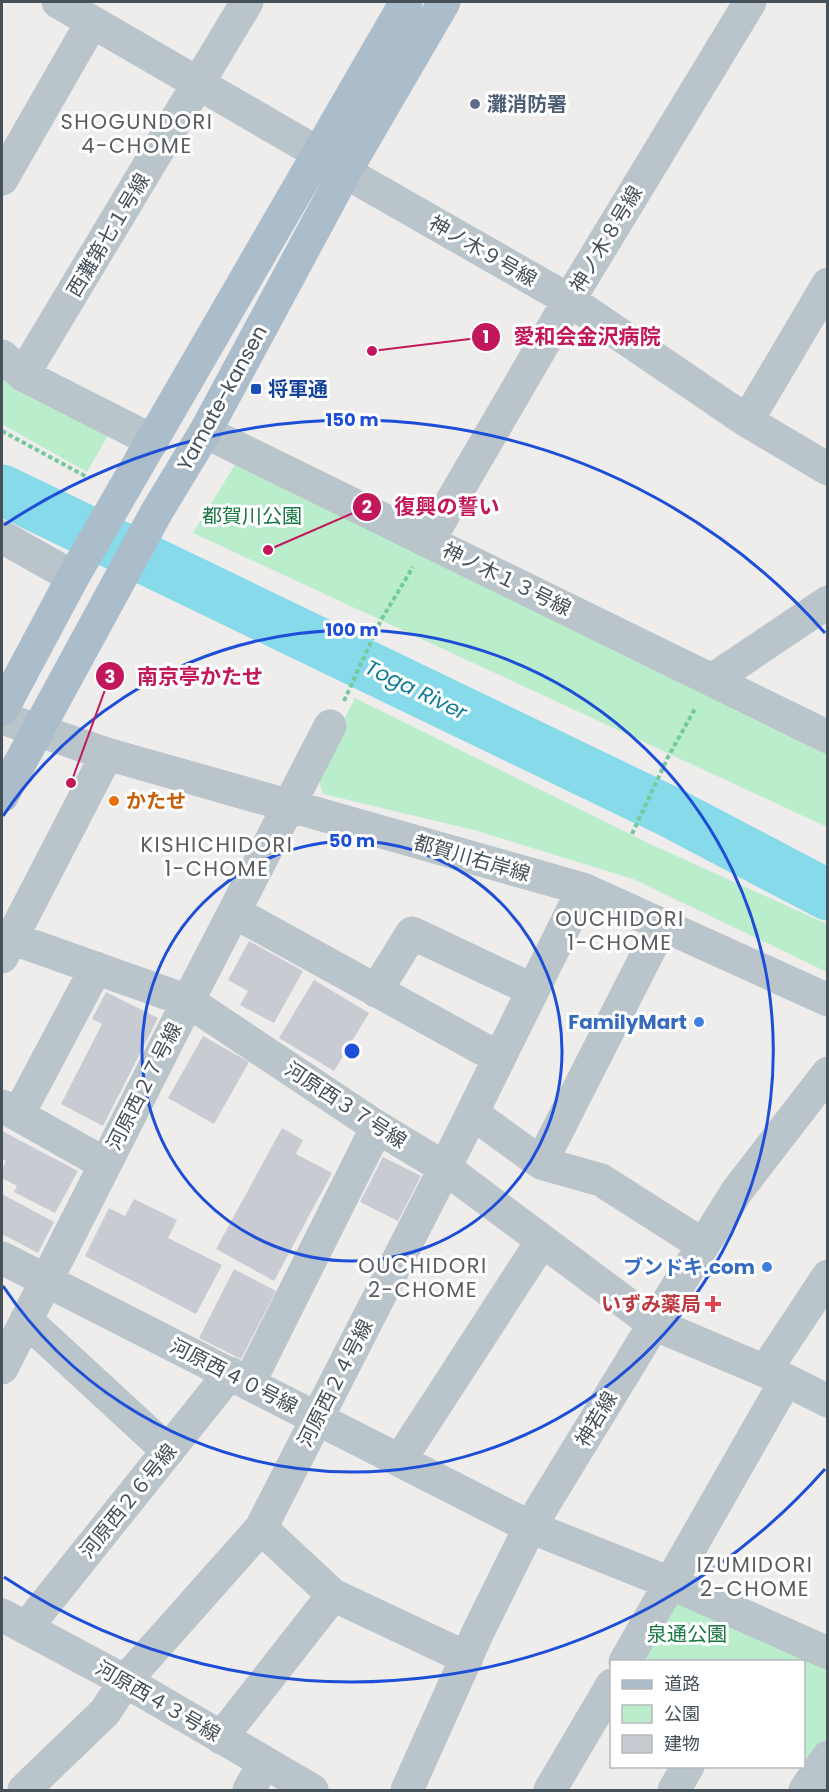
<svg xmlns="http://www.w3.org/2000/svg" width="829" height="1792" viewBox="0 0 829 1792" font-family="Poppins,'Noto Sans JP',sans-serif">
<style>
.green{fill:#b9edcb}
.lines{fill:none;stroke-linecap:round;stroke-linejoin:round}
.river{stroke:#87dae9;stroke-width:51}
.building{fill:#c8cbd1}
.path{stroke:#73ca9a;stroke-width:4;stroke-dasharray:4.5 3;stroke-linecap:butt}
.minor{stroke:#bac4cb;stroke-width:33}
.major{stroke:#abbdcb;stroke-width:33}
.ring{fill:none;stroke:#1d4ed8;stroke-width:3}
.service-dot{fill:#5c6f8a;stroke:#fff;stroke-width:2}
.transit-dot{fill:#1a4fb4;stroke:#fff;stroke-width:2}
.food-dot{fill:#e8710a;stroke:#fff;stroke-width:2}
.shop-dot{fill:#3f7fe0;stroke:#fff;stroke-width:2}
.health-dot{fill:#e0444e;stroke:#fff;stroke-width:2}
.labels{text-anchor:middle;stroke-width:6;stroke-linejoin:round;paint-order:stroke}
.service-label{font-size:20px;font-weight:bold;fill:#4e5e75;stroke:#fff;text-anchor:start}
.street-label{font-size:20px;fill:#455059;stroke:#fff}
.transit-label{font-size:20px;font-weight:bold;fill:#164399;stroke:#fff;text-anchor:start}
.park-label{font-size:20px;fill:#187743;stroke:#fff}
.food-label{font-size:20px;font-weight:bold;fill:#c56008;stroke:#fff;text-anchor:start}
.shop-label{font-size:20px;font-weight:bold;fill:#366cbe;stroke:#fff;text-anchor:end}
.health-label{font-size:20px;font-weight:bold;fill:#be3a42;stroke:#fff;text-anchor:end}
.neighbourhood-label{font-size:21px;letter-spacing:1.5px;fill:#595d61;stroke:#fff}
.water-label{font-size:21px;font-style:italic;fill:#0f7e94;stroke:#fff}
.centre{fill:#1d4ed8;stroke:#fff;stroke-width:3}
.ring-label{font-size:18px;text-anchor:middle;font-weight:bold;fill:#1d4ed8;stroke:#fff;stroke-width:6;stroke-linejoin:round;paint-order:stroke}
.leader{fill:none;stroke:#c2185b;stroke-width:2}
.callout-dot{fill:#c2185b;stroke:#fff;stroke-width:2}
.mark-label{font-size:18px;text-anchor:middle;font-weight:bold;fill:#fff}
.callout-label{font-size:21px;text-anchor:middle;font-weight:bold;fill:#c2185b;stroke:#fff;stroke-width:6;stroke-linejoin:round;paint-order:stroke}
</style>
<rect width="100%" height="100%" fill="#efecec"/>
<path class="green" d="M2,378l6,6 102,48 -23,40 -85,-48z
M236,463l591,287v77l-634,-294z
M355,698l295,146 177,80v48l-194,-93 -159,-49 -151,-36 -6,-20z
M682,1601l145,66v74l-13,19h-10v-98h-163l25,-52z"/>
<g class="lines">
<path class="river" d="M2,490l666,321 160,84"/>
</g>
<path class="building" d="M249,941l54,30 -29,52 -34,-18 8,-14 -20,-11z
M314,980l55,33 -35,58 -55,-33z
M106,992l52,26 -55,108 -42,-22 41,-80 -10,-5z
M203,1036l46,26 -35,62 -46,-26z
M282,1128l21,12 -7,14 36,19 -58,108 -58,-32z
M2,1131l76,40 -23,42 -41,-21 3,-6 -15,-8v-9l4,-8 -4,-2z
M383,1157l38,19 -23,45 -38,-19z
M2,1194l52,28 -16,31 -36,-19z
M134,1199l43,21 -9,18 54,27 -26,49 -111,-58 24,-48 16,8z
M234,1269l42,22 -35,68 -42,-21z"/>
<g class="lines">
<path class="path" d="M2,431l85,46
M344,701l37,-81 32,-53
M632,834l36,-77 28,-50"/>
<path class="minor" d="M58,2l260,151 27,19 224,128 178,121 81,48
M2,179l90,-157
M2,356l21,19 130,66
M23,375l224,-373
M747,421l81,-137
M205,432l623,305
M2,537l71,40
M429,540l140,-240 181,-298
M712,680l116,-78
M2,718l105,36 476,135 245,111
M234,912l265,146
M11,938l177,63 189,126 68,41 209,156 132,56 42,21
M2,957l105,-203
M376,991l36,-58 121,57
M2,1106l103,58
M472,1113l69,50 60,17 102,65
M18,1115l78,-147
M541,1163l121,-238
M2,1258l528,269 140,56 158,70
M26,1320l142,131
M2,1368l186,-367 142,-275
M765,1371l63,-95
M249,1383l128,-256
M400,1460l142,-219
M261,1528l72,67 134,63
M2,1615l123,66 187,109
M26,1628l204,-255
M625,1662l161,-282
M221,1738l112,-143
M24,1790l81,-78 20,-31 136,-153 184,-360 138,-279
M249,1790l15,-27
M407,1790l71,-158 52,-105 124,-203 83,-133 91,-118
M550,1790l62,-105
M674,1790l14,-24
M805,1790l23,-33"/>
<path class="major" d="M2,710l71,-133 333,-575
M2,796l154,-283 49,-81 140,-260 99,-170"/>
</g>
<g class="ring">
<circle cx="352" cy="1051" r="210"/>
<path d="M3 816A421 421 0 1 1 3 1286"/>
<path d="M825 1469A631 631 0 0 1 4 1577M4 525A631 631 0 0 1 825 633"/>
</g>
<circle class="service-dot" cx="475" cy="104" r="6"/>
<rect class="transit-dot" x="250" y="383" width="12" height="12" rx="3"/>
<circle class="food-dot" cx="114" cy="801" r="6"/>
<g class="shop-dot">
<circle cx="699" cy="1022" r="6"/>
<circle cx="767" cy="1267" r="6"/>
</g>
<path class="health-dot" d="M710 1295h6v6h6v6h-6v6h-6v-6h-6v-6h6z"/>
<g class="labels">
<g class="service-label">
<text x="487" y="111">灘消防署</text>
</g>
<g class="street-label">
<text transform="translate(108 235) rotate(-59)" y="7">西灘第七１号線</text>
<text transform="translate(606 239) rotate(-59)" y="7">神ノ木８号線</text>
<text transform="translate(483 251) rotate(30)" y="7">神ノ木９号線</text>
<text transform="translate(222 398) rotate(-61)" y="7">Yamate-kansen</text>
<text transform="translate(507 579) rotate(26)" y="7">神ノ木１３号線</text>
<text transform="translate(472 858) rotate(16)" y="7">都賀川右岸線</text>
<text transform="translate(144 1086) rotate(-63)" y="7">河原西２７号線</text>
<text transform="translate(346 1105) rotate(33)" y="7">河原西３７号線</text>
<text transform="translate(234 1376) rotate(27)" y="7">河原西４０号線</text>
<text transform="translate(335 1383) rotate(-63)" y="7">河原西２４号線</text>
<text transform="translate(596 1419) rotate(-59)" y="7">神若線</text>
<text transform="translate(128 1501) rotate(-51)" y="7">河原西２６号線</text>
<text transform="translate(158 1701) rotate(30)" y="7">河原西４３号線</text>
</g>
<g class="transit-label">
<text x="268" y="396">将軍通</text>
</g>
<g class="park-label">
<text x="252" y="523">都賀川公園</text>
<text x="687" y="1641">泉通公園</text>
</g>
<g class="food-label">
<text x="126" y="808">かたせ</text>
</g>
<g class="shop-label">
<text x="687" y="1029">FamilyMart</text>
<text x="755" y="1274">ブンドキ.com</text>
</g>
<g class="health-label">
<text x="701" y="1311">いずみ薬局</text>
</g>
<g class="neighbourhood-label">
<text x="137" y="129">SHOGUNDORI<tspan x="137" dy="24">4-CHOME</tspan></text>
<text x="217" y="852">KISHICHIDORI<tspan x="217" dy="24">1-CHOME</tspan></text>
<text x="620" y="926">OUCHIDORI<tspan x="620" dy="24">1-CHOME</tspan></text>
<text x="423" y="1273">OUCHIDORI<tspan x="423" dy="24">2-CHOME</tspan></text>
<text x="755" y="1572">IZUMIDORI<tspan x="755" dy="24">2-CHOME</tspan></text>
</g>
<g class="water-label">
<text transform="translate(416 690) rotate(26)" y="7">Toga River</text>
</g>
</g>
<circle cx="352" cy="1051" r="9" class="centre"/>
<g class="ring-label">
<text x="352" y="426">150 m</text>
<text x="352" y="636">100 m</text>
<text x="352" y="847">50 m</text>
</g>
<path class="leader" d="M372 351L486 337M268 550L367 507M71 783L110 676"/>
<g class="callout-dot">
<circle cx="372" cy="351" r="6"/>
<circle cx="268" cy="550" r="6"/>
<circle cx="71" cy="783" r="6"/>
<circle cx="486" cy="337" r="15"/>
<circle cx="367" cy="507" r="15"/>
<circle cx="110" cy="676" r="15"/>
</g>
<g class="mark-label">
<text x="486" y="343">1</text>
<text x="367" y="513">2</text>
<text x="110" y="683">3</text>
</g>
<g class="callout-label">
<text x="587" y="344">愛和会金沢病院</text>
<text x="447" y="514">復興の誓い</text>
<text x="200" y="684">南京亭かたせ</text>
</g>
<rect width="829" height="1792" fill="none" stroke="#455059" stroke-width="6"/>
<rect x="610" y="1660" width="195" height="108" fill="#ffffff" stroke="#b5b9bd" stroke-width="1.5"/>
<rect x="622" y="1680" width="30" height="9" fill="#abbdcb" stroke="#b5b9bd" stroke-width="1.5"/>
<text x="664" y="1690" font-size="18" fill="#455059">道路</text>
<rect x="622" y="1705" width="30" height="18" fill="#b9edcb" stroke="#b5b9bd" stroke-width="1.5"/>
<text x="664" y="1720" font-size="18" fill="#455059">公園</text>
<rect x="622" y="1735" width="30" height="18" fill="#c8cbd1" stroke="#b5b9bd" stroke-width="1.5"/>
<text x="664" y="1750" font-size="18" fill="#455059">建物</text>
</svg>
